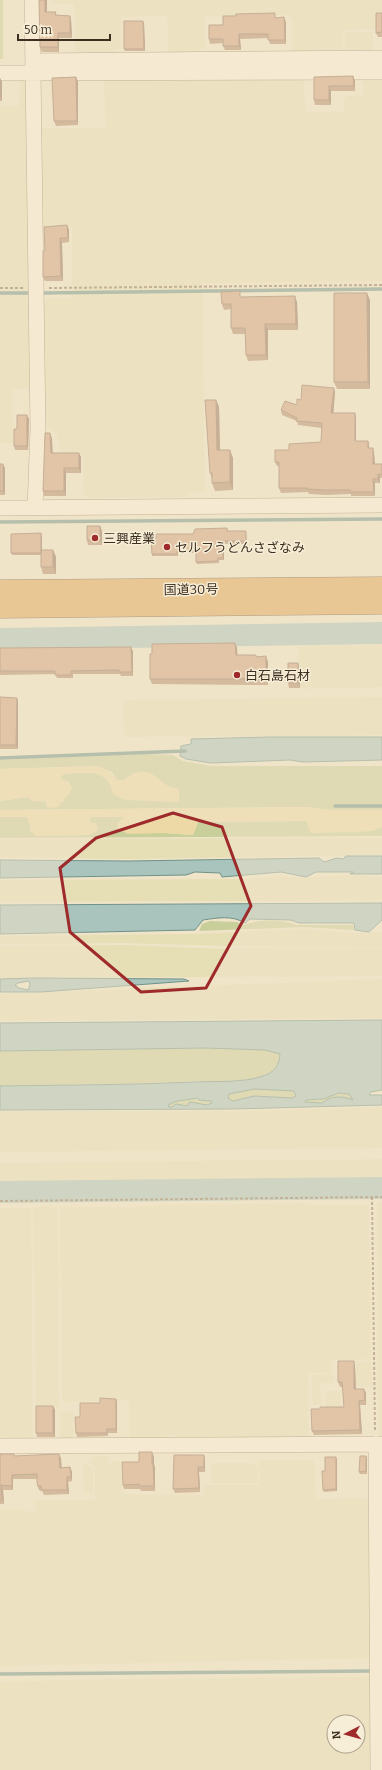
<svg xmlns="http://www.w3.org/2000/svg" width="382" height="1770" viewBox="0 0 382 1770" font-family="Bitter,'Noto Sans JP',serif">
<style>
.farmland{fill:#e6deb5;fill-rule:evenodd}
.green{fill:#c9cf9b}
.sand{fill:#ecd9a5}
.water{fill:#a9c4bc;stroke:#6f938a;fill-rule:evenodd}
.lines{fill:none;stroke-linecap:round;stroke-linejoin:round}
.stream{stroke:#6f938a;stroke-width:3.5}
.river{stroke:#a9c4bc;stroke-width:22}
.minor-casing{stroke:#8d765c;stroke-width:16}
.highway-casing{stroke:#5b4430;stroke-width:23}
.path{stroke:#8d765c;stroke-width:2;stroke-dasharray:3 2;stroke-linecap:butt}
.minor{stroke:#faf1dc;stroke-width:15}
.highway{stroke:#e0a458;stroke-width:22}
.wall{fill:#b2896c}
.shaded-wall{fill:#916f58}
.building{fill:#cf9f7d;stroke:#916f58}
.marked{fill:none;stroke:#9e2a2b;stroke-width:3;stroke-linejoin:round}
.poi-dot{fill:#9e2a2b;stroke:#f7eed8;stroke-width:1.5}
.labels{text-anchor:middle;stroke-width:3;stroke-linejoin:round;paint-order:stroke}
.poi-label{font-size:13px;fill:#3d2e20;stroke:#f7eed8;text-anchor:start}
.street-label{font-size:13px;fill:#3d2e20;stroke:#f7eed8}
</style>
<rect width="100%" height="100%" fill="#f0e4c8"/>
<path class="farmland" d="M51,0h331v12h-8l1,17 -33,1 1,24 -51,-2v-31l-4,-6 -83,2 1,32h-4l-4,5h-29l-2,-38 -46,1v32h-6l1,4h-37l-4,-3 -1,-46h-20z
M345,32h28v22h-28z
M382,78v203l-180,2 3,209 -16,1 -4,4 -97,1 -3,-2 -2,-5v-37h-23l-3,-19 -6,-6 -8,-1 -1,-123 4,-3v-4h26v-71h-31l-1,-99h66l-2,-49h198l2,5 2,29 38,-2 -1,-9 4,-6 16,-1v-16z
M28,80l4,309h-20l1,54h-13v-337h19l1,-24z
M382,645v42l-83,2 -1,-43z
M382,697v38l-257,2 -3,-33 6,-4z
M382,838v17l-254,4 -128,-2v-18z
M344,875l38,2v23l-382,2v-22l242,-1 42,-3 19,2z
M305,929l49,4 28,-1v15l-156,-1 -103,-3 -123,1v-8l195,-2z
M124,945l102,4 156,-1v28l-382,2v-32z
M382,979v39l-382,3v-27z
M382,1107v41l-382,4v-41h232z
M382,1159v22l-382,3v-21z
M382,1202v235h-2l-2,-8 -1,-226z
M305,1203l3,2h59l2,1 2,153 -39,1v13h-24l1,66 -135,1 -1,-6 -6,2 -1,2h-36l-1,-38 -67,2 -2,-195h65l4,3 2,-3 40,-2z
M54,1206l4,4 1,198h-23l-3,-197 2,-4z
M0,1208h28l3,1 2,230h-33z
M356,1362h15l1,25h-16z
M334,1374l-1,8 -13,1 1,22h-8l-2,-30z
M326,1391h15v22l-15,1z
M74,1411v30h-14v-29z
M94,1456h15v11h1l1,-6h9l3,31 3,2 78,1v-10h56l-1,-24 2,-1h53l2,39 47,-1 6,2 5,158 -374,8v-156h22l14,3 -1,-13h60v-33h8l-9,-1 -6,-5z
M211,1463h41l6,6v14h-47z
M83,1465h5l5,4v24h-9z
M369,1677l4,5 1,88h-374v-88l111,-3zM334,1722h24v24h-24z"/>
<path class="green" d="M0,0h3v59h-3z
M143,754l30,1 10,6 28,5h171v44h-51l-25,-3 -306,3v-9l27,-4 6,4 30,1 2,-5 5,-4 -1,-11 -7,-2 -2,-3 4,-4h32l10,5 6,8 67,16v-13c-11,0 -20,-8 -28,-15l-27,6h-7l-5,-8 -18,-6 -94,3v-9z
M0,817h27l3,6 1,9 58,-9 2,-6h34l-8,7 48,9 28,2 5,-13 109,-1 4,12 60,-2 11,-4v9l-382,2z
M210,921l27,1 7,3c14,-6 38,-6 52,0h57l1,5 -51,-3 -104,4 3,-7z
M205,1048l60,2 15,3c0,11 -6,19 -16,23 -17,6 -48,5 -67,5 -65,3 -131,4 -197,5v-35z
M255,1089l39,2 2,5 -4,2 -38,-2 -21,5 -5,-3 1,-4z
M339,1093l10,1 4,6 -25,-1 -6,4 -17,-1 1,-2 17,-1z
M198,1098l1,2 12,1 1,2 -5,2 -17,-3 -3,4c-6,-2 -12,1 -18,1l-1,-3 9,-3z"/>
<path class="sand" d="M72,767c20,-1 33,-5 45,13h7c6,-7 20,-11 28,-6 10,6 15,15 27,15v13l-54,-2 -12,-6c-5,-27 -28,-21 -49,-20l-3,3 1,3 7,2 3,6c-3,7 -9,13 -14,19l-11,1 -1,-7h-13l-6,-4 -27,4v-32z
M306,807l25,3h51v17l-11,4 -60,2 -5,-12 -108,1 -5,13 -28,-2 -37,1 -10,-5 -1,-5 7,-7h-33l-2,5 7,1 2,7 -8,5 -55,1c-5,-6 -5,-12 -8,-19h-27v-7z"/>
<path class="water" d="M269,737h113v23l-79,2 -13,-2 -79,3 -25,-4 -6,-3 1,-10 10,-2v-5z
M346,856h36v18h-32l3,-2h-37l-10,5 -25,-5 -59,5 -2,-4 -25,-1 -9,3 -186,3v-18l129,1 190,-3 5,4 13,-4 6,1z
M382,903v17l-13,12 -14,-2 -1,-7h-55l-8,-3 -41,-1 -5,4c-13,-8 -28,-5 -42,-3l-8,10 -195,4v-29z
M34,978l150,1 5,2 -148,11h-41v-13zM29,981l1,4 -2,5 -9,-2 -4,-3 3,-2z
M382,1020v70l-11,2 -2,3h13v10l-148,4 -234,1v-24c65,-1 129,-1 194,-4 21,-1 50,1 69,-6 11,-3 17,-12 17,-22l-15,-4 -60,-2 -205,3v-28zM255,1089l39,2 2,5 -4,2 -38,-2 -21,5 -5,-3 1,-4zM339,1093l10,1 4,6c-10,-4 -22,-5 -31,3l-17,-1 1,-2 17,-1zM198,1098l1,2 12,1 1,2 -5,2 -17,-3 -3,4 -11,-2 -4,3h-3l-1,-2 9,-4z"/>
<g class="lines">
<path class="stream" d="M0,293h31
M42,293l340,-4
M0,522l382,-3
M0,758l185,-7
M335,806h47
M0,1674l373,-3"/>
<path class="river" d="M0,639l382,-6
M0,1192l382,-4"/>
<defs>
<path id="minor" d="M32,0l6,429 -3,79
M33,61l349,-3
M0,73l382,-1
M0,508l382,-3
M376,1444l2,326
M0,1446l382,-2"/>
<path id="highway" d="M0,591l382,-3
M0,607l382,-4"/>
</defs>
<use href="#minor" class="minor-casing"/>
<use href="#highway" class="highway-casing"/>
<path class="path" d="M0,288h23
M49,288l333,-3
M372,1197l3,233
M0,1201l382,-4"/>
<use href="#minor" class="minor"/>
<use href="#highway" class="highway"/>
</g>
<path class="wall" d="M47,0v12l10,3 13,1 1,4 1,18h-13v14h-17l-2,-5z
M382,13v24h-4l-2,-4z
M276,18l10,4v22h-16l-2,-6 -28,1 1,11h-16l-2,-4v-3l-13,1 -1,-5 14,-14z
M144,23l1,28h-20l-1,-2z
M353,76l2,5v10h-24v14h-16l-1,-5v-23z
M76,77l2,5v43l-22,1 -2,-5z
M0,78l2,4v19h-2z
M67,225l2,5v12l-7,1 1,38h-18l-2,-4 2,-26z
M242,297l55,5 1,28h-30v30l-20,1 -2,-6v-21h-13l-2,-6v-19l-7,1 -2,-6z
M370,300v89h-33l-3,-7z
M335,392l-2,21 23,5v23h12l1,4v3l5,5 1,11h7v14h-2v5h-5v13h-24v-2l-26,1 -16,-1 -1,-2 -27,1 -2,-5v-22h-2l-2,-4 14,-12 32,-8 1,-14 -24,-3 -1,-4 -15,-6 -1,-5 16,-5 4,-5z
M216,400l3,7 1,43 13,8v32l-18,1 -3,-8v-4l-2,-6z
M29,419l-1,31h-13l-1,-4 3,-17z
M52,438v15l29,4v16h-15v23h-22l-1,-5z
M0,464l5,4v27h-5z
M100,526l2,5v14h-14l-1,-5z
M227,528l1,3h18v2l1,11h-23v16h-5v3l-22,1 -1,-2v-9h-18v3h-26v-2l4,-16 37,-4z
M42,536v14h11l3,7v17h-13l-2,-7v-12h-29l-1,-2z
M235,643l2,5v7h19l1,2 11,5v23l-116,-1 -2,-5 2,-25z
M0,648l133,3v25h-12l-1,-2h-47v4h-16l-2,-4 -55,1z
M298,663l1,5 1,20h-11l-1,-5z
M0,697l17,1 1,3v48h-18z
M355,1366l1,23 10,4v12h-6l2,29 -48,1 -2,-4 32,-24 -1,-20h-3l-2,-5z
M116,1399l1,4v30h-9v3l-31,1 -1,-4 4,-16 20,-14z
M53,1406l2,4v27h-18l-1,-4z
M0,1454l15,2 46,2v10l9,-1 2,5v9l-4,1 1,12 -25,1 -2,-4h-2l-2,-3 -1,-5v-4h-24v11h-10l1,14h-4z
M204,1455l1,5v12h-6l1,20 -25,1 -2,-4z
M154,1457v7l1,4v23h-14l-1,-2h-16l-1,-4 16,-23z
M367,1458v16h-7l-1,-2z
M337,1460v31l-13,1 -1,-2 2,-19z"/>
<path class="shaded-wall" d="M45,0h2v17l-2,-5z
M70,16l1,4 1,18 -2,-5z
M284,17l2,5v22l-1,-4z
M143,21l1,2 1,28 -1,-2z
M58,33l1,5v14l-1,-5z
M239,34l1,5 1,11 -2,-4z
M353,76l2,5v10l-1,-5z
M76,77l2,5v43l-1,-4z
M0,78l2,4v19l-2,-5z
M329,86l2,5v14l-2,-5z
M67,225l2,5v12l-1,-4z
M60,238l2,5 1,38 -2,-5z
M367,293l3,7v89l-2,-7z
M295,296l2,6 1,28 -2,-6z
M265,324l3,6v30l-2,-5z
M334,388l1,4 -2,26 -2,-5z
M216,400l3,7 1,51 -3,-8z
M355,413l1,5v27l-1,-4z
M27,415l2,4 -1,31 -1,-4z
M50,433l2,5 1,19 -2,-4z
M368,441l1,4v7l-1,-4z
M373,448l1,5 1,15 -2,-4z
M230,450l3,8v32l-3,-8z
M79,453l2,4v16l-2,-5z
M3,464l2,4v27l-2,-4z
M64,468l2,5v23l-2,-5z
M378,474l2,4v5l-2,-4z
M373,479l2,4v13l-1,-4z
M100,526l2,5v14l-2,-5z
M41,533l1,3v19l-1,-2z
M223,541l1,3v16l-1,-2z
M53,550l3,7v17l-3,-7z
M235,643l2,5 1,13 -2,-6z
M131,647l2,4v25l-1,-4z
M266,656l2,6v23l-2,-6z
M298,663l1,5 1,20 -2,-5z
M17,698l1,3v48l-2,-4z
M354,1361l1,5 1,28 -2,-5z
M364,1389l2,4v12l-1,-5z
M116,1399l1,4v30l-1,-4z
M359,1401l1,4 2,29 -2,-4z
M53,1406l2,4v27l-2,-4z
M152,1452l2,5v7l1,4v23l-1,-5z
M59,1454l2,4 1,14 -2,-4z
M204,1455l1,5v12l-1,-5z
M366,1456l1,2v16l-1,-3z
M336,1457l1,3v31l-1,-2z
M70,1467l2,5v9l-1,-4z
M198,1467l1,5 1,20 -1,-4z
M12,1475l1,4v11l-1,-4z
M67,1477l1,5 1,12 -2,-4z
M1,1485l2,5 1,14 -2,-5z"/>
<path class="building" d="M39,0h6v12h11l-1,3 15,1v17h-12v14h-18z
M275,13v5l9,-1 1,23h-17v-6h-29v12h-16v-7h-14v-14h14v-9h13v-2z
M376,13h6v19l-6,1z
M124,21h19l1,28h-20z
M353,76l1,10h-25v14h-15v-23z
M76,77l1,44h-23l-2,-43z
M67,225l1,13h-8l1,38 -18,1v-26h2l-1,-24z
M240,291v6l55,-1 1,28h-31l1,31h-20l-1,-27h-14v-24h-9l-1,-12z
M334,293h33l1,89h-34z
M302,385l32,3 -3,25h24v28h13v7h5v16h9v10h-4v5h-5l1,13h-24v-2h-26l-17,-1v-1h-28v-26h-4v-12h14v-6l32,-2 1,-19 -26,-2 1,-3 -16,-8 4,-9 12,4v-6l4,1z
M205,400h11l1,50h13v32l-18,1v-10h-2z
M17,415h10v31h-13v-17h3z
M45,433h5l1,20h28v15h-15v23h-21z
M0,464h3v27h-3z
M87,526h13v14h-13z
M227,528v3h19v10h-23v17h-5v3l-22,1v-12l-19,1v3h-25l-1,-16h5v-4h37l2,-5z
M41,533v20h-30v-19z
M41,550h12v17h-12z
M235,643l1,12h20v2l10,-1v23h-116v-25h2v-10z
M131,647l1,25h-13v-2l-48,1v4h-16v-4h-55v-23z
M288,663h10v20h-10z
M0,697l17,1 -1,47h-16z
M338,1361h16v28h10l1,11 -6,1 1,29 -48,1 -1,-22h9v-2h24l-2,-25h-4z
M100,1398l16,1v30h-9v4h-31l-1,-16h5v-14h20z
M36,1406h17v27h-17z
M139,1452h13v12h1l1,22h-15v-2l-16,1 -1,-23h17z
M0,1454h14v2l45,-2 1,14 10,-1 1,10h-4v13h-25l-1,-4h-3l-1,-3v-9l-25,1v11l-11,-1 1,14 -2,1z
M174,1455h30v12h-6l1,21 -26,1z
M360,1456h6v15l-7,1z
M325,1457h11v32l-13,1 -1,-19h3z"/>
<path d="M0 0H382V1770H0ZM173,813l49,14 29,79 -45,82 -65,4 -71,-60 -10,-64 36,-30z" fill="#f0e4c8" fill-opacity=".55" fill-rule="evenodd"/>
<path class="marked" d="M173,813l49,14 29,79 -45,82 -65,4 -71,-60 -10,-64 36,-30z"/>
<g class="poi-dot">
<circle cx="95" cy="538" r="4"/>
<circle cx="167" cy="547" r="4"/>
<circle cx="237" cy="675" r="4"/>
</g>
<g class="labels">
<g class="poi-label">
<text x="103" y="543">三興産業</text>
<text x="175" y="552">セルフうどんさざなみ</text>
<text x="245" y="680">白石島石材</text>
</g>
<g class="street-label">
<text transform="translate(191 589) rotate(-1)" y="5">国道30号</text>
</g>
</g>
<g transform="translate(346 1734) rotate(264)"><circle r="19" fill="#f7eed8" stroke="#ada18e"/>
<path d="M0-3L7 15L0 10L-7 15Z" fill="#9e2a2b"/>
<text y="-6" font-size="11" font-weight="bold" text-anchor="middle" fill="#3d2e20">N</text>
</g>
<path d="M18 34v6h92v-6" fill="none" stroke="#3d2e20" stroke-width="2"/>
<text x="24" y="34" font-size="12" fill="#3d2e20" stroke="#f7eed8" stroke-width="3" paint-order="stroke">50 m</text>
</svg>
